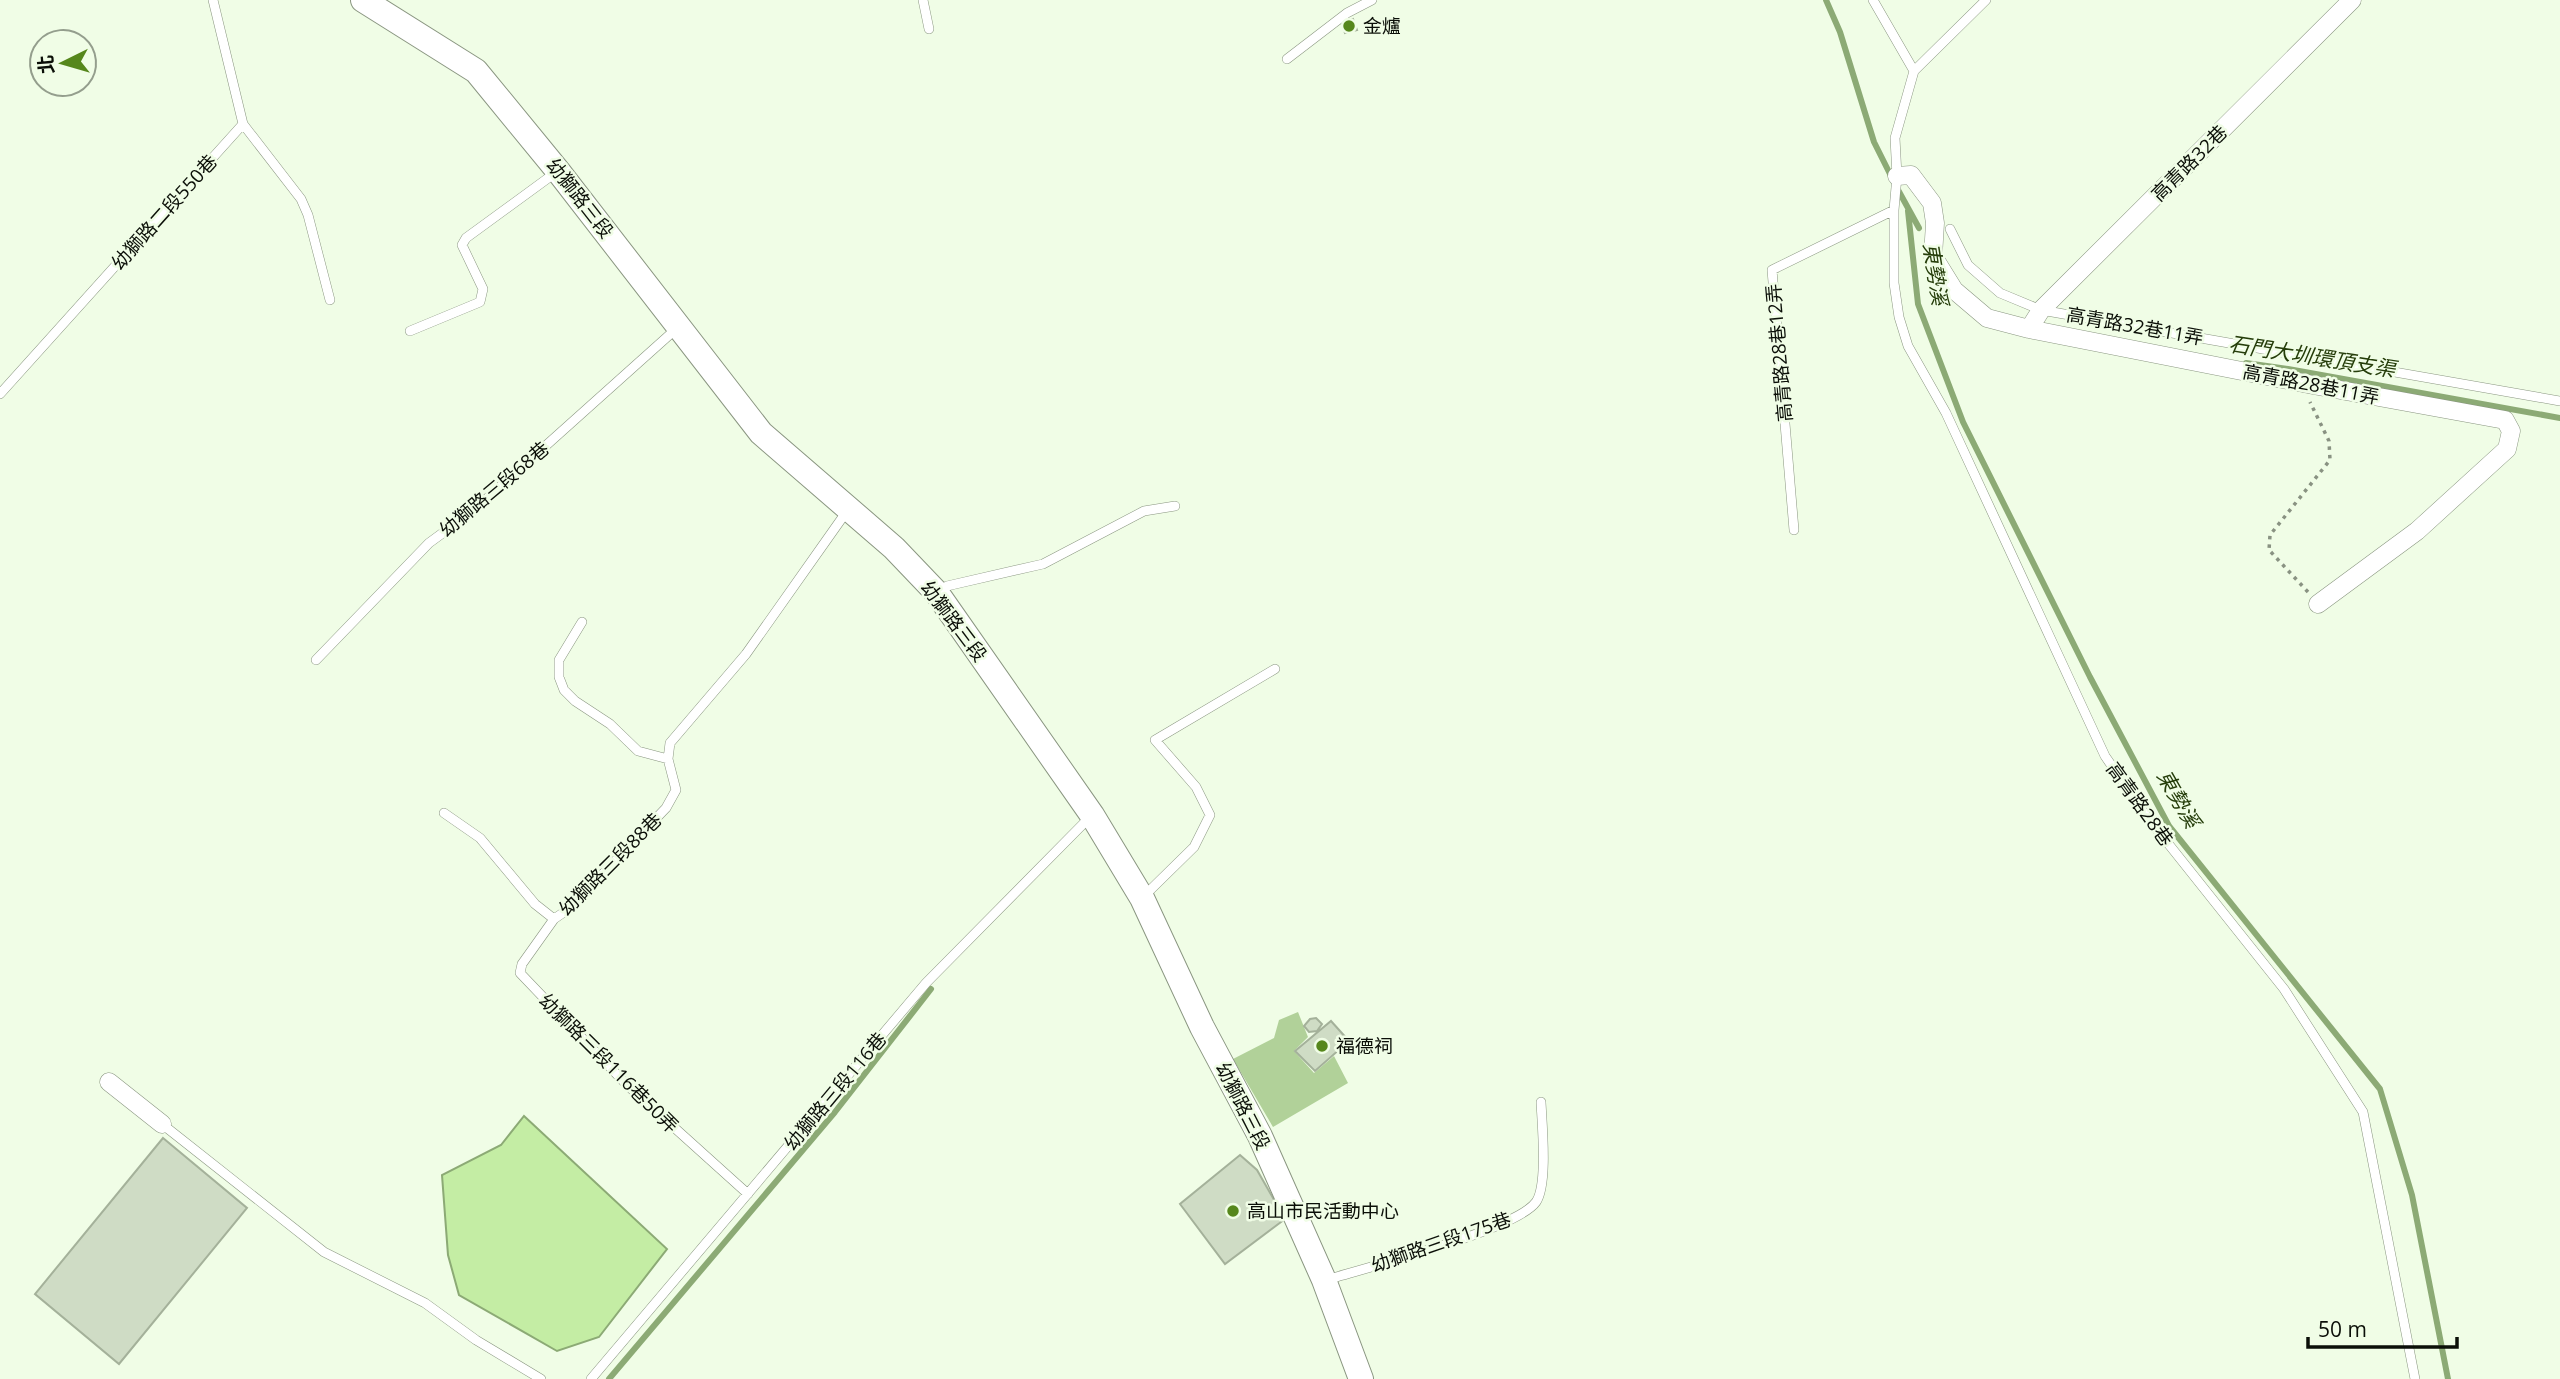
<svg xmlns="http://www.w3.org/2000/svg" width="2560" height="1379" viewBox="0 0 2560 1379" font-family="'Open Sans','Noto Sans TC',sans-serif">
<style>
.green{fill:#b1d199}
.water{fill:#c4eda4;stroke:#8caa75;stroke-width:2}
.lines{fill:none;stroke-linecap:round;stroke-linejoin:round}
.stream{stroke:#8caa75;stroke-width:6}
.building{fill:#cfdcc5;stroke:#a4b19a;stroke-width:2}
.lane-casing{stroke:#8a9681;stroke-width:10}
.street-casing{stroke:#8a9681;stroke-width:19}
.secondary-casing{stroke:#8a9681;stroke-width:26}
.path{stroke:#899282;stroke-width:3.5;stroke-dasharray:3.5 5;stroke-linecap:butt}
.lane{stroke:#fff;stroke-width:9}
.street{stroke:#fff;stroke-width:18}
.secondary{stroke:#fff;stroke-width:24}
.poi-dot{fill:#56871c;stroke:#f0fde6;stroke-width:2.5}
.labels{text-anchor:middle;stroke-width:5;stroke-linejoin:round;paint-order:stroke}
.poi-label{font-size:19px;fill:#0b0f08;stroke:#f0fde6;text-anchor:start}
.street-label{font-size:19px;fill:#0b0f08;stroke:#f0fde6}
.water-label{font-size:21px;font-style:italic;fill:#253d0a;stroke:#f0fde6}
</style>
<rect width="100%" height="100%" fill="#f0fde6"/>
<path class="green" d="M1298,1012l10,25 -14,14 20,22 20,-17 14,27 -75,44 -40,-68 41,-21 5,-18z"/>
<path class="water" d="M524,1116l143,133 -68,88 -42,14 -98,-56 -11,-40 -6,-80 59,-30z"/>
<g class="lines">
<path class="stream" d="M1826,0l14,32 34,110 18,36
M1897,188l22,40
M1908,211l10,93 45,118 127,255 79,149 211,263 32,106 36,184
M2246,363l42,6 272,49
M609,1379l226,-267 96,-123"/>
</g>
<path class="building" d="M1353,19l4,11 -12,3 -4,-11z
M1316,1018l6,6 -5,7 -8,1 -5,-6 6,-7z
M1331,1021l18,20 -34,30 -20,-20z
M163,1138l84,70 -128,156 -84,-70z
M1240,1155l17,15 28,49 -60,45 -45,-60z"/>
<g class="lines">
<defs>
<path id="lane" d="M923,0l6,29
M1873,0l41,71 72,-71
M1287,59l60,-46 25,-13
M1914,71l-19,67 2,38 -3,34v73l5,34 9,29 38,67 159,343 42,61 137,172 79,123 52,267
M243,124l58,75 7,16 22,85
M1950,229l18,36 32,28 41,17 519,91
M410,331l70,-29 3,-13 -21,-44 4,-7 89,-65
M0,394l243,-270 -30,-124
M1794,530l-22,-260 122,-60
M939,591l8,-5 96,-22 101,-53 31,-5
M582,622l-23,38v17l5,13 11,11 35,23 28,27 30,8
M316,660l113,-117 45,-33 202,-181
M444,813l36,25 55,66 19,15 16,-11 96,-100 10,-18 -8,-31 2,-16 76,-89 101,-143
M1143,897l51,-50 16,-32 -14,-28 -41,-47 120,-71
M554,919l-32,45 -2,9 107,112 121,109
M162,1124l162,128 101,51 51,37 65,39
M1326,1280c39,-12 190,-50 210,-78 12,-17 6,-78 5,-100
M591,1379l335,-396 163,-165"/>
<path id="street" d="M1897,176l14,-1 21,28 3,20 -2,33 21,34 33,28 42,11 284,56 192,35 6,11 -4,18 -90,82 -99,73
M2029,329l12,-19 311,-310
M109,1082l53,42"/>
<path id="secondary" d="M363,0l113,71 82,100 203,262 133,115 43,45 155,222 50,83 60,129 58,109 64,144 37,99"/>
</defs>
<use href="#lane" class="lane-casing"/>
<use href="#street" class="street-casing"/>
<use href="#secondary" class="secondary-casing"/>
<path class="path" d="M2308,592l-39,-42 1,-15 60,-75 -1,-19 -19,-39"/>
<use href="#lane" class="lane"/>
<use href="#street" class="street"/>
<use href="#secondary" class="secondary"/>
</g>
<g class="poi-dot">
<circle cx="1349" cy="26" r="7"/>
<circle cx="1322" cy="1046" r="7"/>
<circle cx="1233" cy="1211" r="7"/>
</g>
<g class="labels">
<g class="poi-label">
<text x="1363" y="33">金爐</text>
<text x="1336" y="1053">福德祠</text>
<text x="1247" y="1218">高山市民活動中心</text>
</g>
<g class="street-label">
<text transform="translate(2189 163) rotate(-45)" y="7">高青路32巷</text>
<text transform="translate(580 198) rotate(52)" y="7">幼獅路三段</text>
<text transform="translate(164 212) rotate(-48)" y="7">幼獅路二段550巷</text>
<text transform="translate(2135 326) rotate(10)" y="7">高青路32巷11弄</text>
<text transform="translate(1779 353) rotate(-95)" y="7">高青路28巷12弄</text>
<text transform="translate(2311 384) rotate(11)" y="7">高青路28巷11弄</text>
<text transform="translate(494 489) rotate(-40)" y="7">幼獅路三段68巷</text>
<text transform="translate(954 621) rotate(53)" y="7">幼獅路三段</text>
<text transform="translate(2140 804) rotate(54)" y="7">高青路28巷</text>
<text transform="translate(610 864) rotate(-45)" y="7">幼獅路三段88巷</text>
<text transform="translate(609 1063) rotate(45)" y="7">幼獅路三段116巷50弄</text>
<text transform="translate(835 1091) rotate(-50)" y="7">幼獅路三段116巷</text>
<text transform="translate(1243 1106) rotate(63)" y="7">幼獅路三段</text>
<text transform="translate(1441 1242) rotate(-19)" y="7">幼獅路三段175巷</text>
</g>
<g class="water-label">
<text transform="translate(1935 274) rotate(81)" y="7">東勢溪</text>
<text transform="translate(2312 357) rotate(9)" y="7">石門大圳環頂支渠</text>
<text transform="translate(2178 799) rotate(60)" y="7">東勢溪</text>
</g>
</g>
<g transform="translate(63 63) rotate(265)"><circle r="33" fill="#f0fde6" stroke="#949e8d" stroke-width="2"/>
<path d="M0-5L12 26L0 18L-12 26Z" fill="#56871c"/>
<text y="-10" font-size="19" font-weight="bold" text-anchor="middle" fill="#0b0f08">北</text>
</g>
<path d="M2308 1337v10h149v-10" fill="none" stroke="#0b0f08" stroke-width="3.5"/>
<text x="2318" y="1337" font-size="21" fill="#0b0f08" stroke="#f0fde6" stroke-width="5" paint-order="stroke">50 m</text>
</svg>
